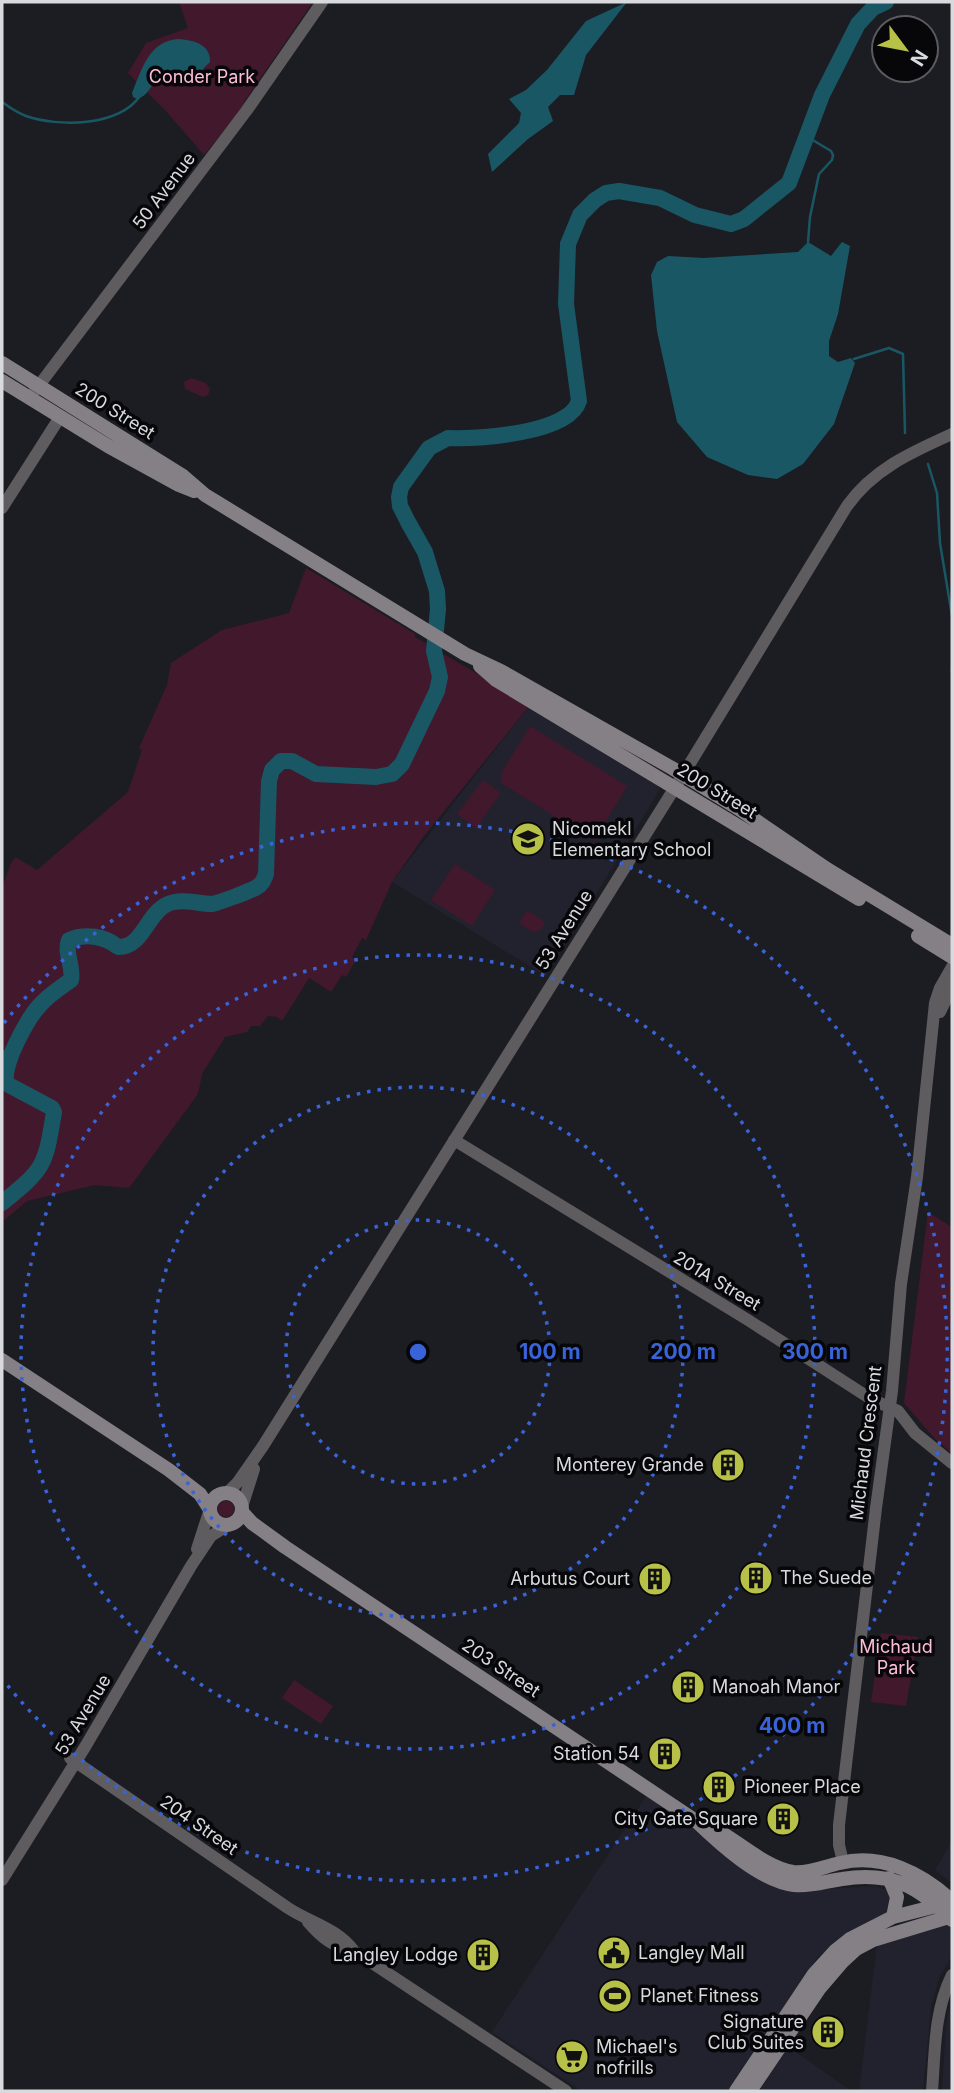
<svg xmlns="http://www.w3.org/2000/svg" width="954" height="2093" viewBox="0 0 954 2093" font-family="Inter,sans-serif">
<style>
.built{fill:#22222e}
.green{fill:#42182d}
.water{fill:#1a5765}
.lines{fill:none;stroke-linecap:round;stroke-linejoin:round}
.stream{stroke:#1a5765;stroke-width:2.5}
.river{stroke:#1a5765;stroke-width:16}
.tertiary{stroke:#5e5c5f;stroke-width:12}
.secondary{stroke:#848085;stroke-width:14}
.ring{fill:none;stroke:#3963d9;stroke-width:3.5;stroke-dasharray:3.5 7}
.labels{text-anchor:middle;stroke-width:7;stroke-linejoin:round;paint-order:stroke}
.park-label{font-size:18px;fill:#febdd9;stroke:#07070a}
.street-label{font-size:18px;fill:#d9dade;stroke:#07070a}
.poi-label{font-size:18px;fill:#d9dade;stroke:#07070a;text-anchor:start}
.centre{fill:#3963d9;stroke:#07070a;stroke-width:3.5}
.ring-label{font-size:21px;text-anchor:middle;font-weight:bold;fill:#3963d9;stroke:#07070a;stroke-width:7;stroke-linejoin:round;paint-order:stroke}
</style>
<rect width="100%" height="100%" fill="#1c1d23"/>
<path class="built" d="M530,705l129,80v6l-113,185 -154,-94z
M647,1795l168,95 60,-4 11,4 5,8 -4,16 -56,32 -15,13 -89,132h-145l-90,-59z
M952,1841v42l-17,-13z
M943,1924l9,4v28l-13,22 -8,29 -8,84h-164l30,-44 61,43 9,1 18,-148z
M952,1994v97h-10l4,-65z"/>
<path class="green" d="M179,2h134l-69,100 -1,5 -39,48 -39,-45 -37,-37 18,-30 42,-15z
M191,378l15,5 4,6 -2,6 -5,2 -18,-8 -1,-7z
M306,568l109,66v3l115,68 -106,131 -32,46 -26,58 -4,-2 -10,19 4,3 -10,17 -4,-2 -11,17 -22,-14 -27,43 -5,-4 -9,-1 -8,10h-9l-4,6 -22,5 -23,37 -4,20 -69,94 -34,-3 -68,16 -25,21v-336c6,-10 6,-20 13,-29l22,13 91,-78 14,-42 -3,-2 28,-63 4,-22 51,-33 67,-17z
M530,726l97,60 -33,55 -93,-58v-10z
M483,780l18,13 -25,35 -19,-14z
M455,864l40,26 -23,36 -41,-26z
M527,910l18,12 -4,8 -8,2 -14,-9z
M928,1212l24,15v226l-16,-13 -32,-37z
M218 1509a8 8 0 1 1 16 0a8 8 0 1 1-16 0Z
M881,1633l37,4 -12,69 -35,-4z
M294,1680l39,26 -12,18 -39,-26z"/>
<path class="water" d="M627,2l-41,53 -12,40h-14l-12,12 5,14 -25,18 -36,33 -4,-18 31,-31 2,-10 -12,-14 17,-9 21,-20 39,-49z
M178,39c15,1 33,5 32,23l-19,19c-13,0 -17,-9 -28,-9 -11,8 -12,23 -26,27l-4,-2 -1,-4c10,-24 17,-52 46,-54z
M808,242l23,14 11,-14 8,4 -12,68 -9,27v15l9,6 13,-4 4,5 -21,61 -31,40 -26,15 -29,-4 -41,-18 -30,-35 -20,-91 -6,-56 6,-13 11,-6 36,2 94,-6z
M33,1175l6,2 -37,30v-8z"/>
<g class="lines">
<path class="stream" d="M2,102c7,5 15,11 24,14 32,11 92,11 114,-20
M806,136l25,15 2,4 -1,5 -13,14 -9,43 -2,25
M854,359l35,-11 14,6 2,79
M928,464l9,29 3,50 12,73
M952,668v4
M2,1051l8,3"/>
<path class="river" d="M2,1203c43,-35 43,-36 52,-91l-2,-4 -45,-24c-7,-17 21,-66 33,-79 9,-10 20,-17 31,-25 3,-14 -7,-26 -2,-40 16,-7 36,-4 49,7 27,1 29,-40 56,-45 13,-3 25,2 38,2 6,-1 39,-13 45,-17 6,-3 7,-8 9,-13l3,-93 3,-11 9,-9h11l24,13 60,3 16,-3 10,-10 35,-73 3,-14 -6,-26 4,-42 -1,-18 -12,-39 -17,-30 -8,-16 -1,-9 2,-10 28,-39 19,-10c30,1 121,-4 131,-37l-13,-97 2,-60 12,-29 15,-15 11,-7 13,-2 41,7 35,17 36,9 13,-5 45,-36 33,-88 36,-71 15,-16 13,-6"/>
<path class="tertiary" d="M34,392l213,-282 75,-108
M2,508l58,-91
M940,1012l12,-25
M454,1140l294,180 123,79 27,12 17,22 37,30
M228,1492l10,-10 25,-36 426,-681 158,-259c26,-37 65,-54 105,-72
M242,1507l12,-38
M197,1549l12,-37
M70,1758l218,150c23,15 49,20 66,43l212,140
M843,1862l-4,-17v-20l37,-317 16,-117 9,-107 16,-107 18,-174 5,-15 12,-21
M2,1880l83,-133 106,-181 20,-30 16,-10
M308,1922c14,16 25,25 46,29
M932,2091c3,-39 2,-80 20,-116"/>
<path class="secondary" d="M2,363l181,113 22,19 260,159 36,17 171,97 67,41 88,60 125,76
M2,381l106,65 71,39 15,6
M480,666l16,14 363,219
M918,936l34,21
M2,1360l167,110 31,24 9,14
M210 1509a16 16 0 1 1 32 0a16 16 0 1 1-32 0Z
M242,1512l10,11 33,24 411,274c24,23 64,60 98,64 16,2 33,-4 48,-6 49,-8 76,7 110,41
M714,1828c25,14 51,39 79,44 16,2 32,-6 47,-9 42,-10 82,10 112,38
M889,1878l8,19 -4,20
M736,2091l78,-117 21,-23 15,-12 43,-22 59,-15
M750,2091l69,-102 24,-28 13,-12 17,-9 79,-24"/>
</g>
<g class="ring">
<circle cx="418" cy="1352" r="132"/>
<circle cx="418" cy="1352" r="265"/>
<circle cx="418" cy="1352" r="397"/>
<path d="M4 1023A529 529 0 1 1 4 1681"/>
</g>
<defs>
<symbol id="school-disc" viewBox="-11 -11 22 22"><circle r="9.5" fill="#b8c147" stroke="#07070a"/><path d="M0-5L7-2L0 1L-7-2ZM-4 1L0 2.5L4 1V4Q0 6-4 4Z" fill="#111"/></symbol>
<symbol id="building-disc" viewBox="-11 -11 22 22"><circle r="9.5" fill="#b8c147" stroke="#07070a"/><path d="M-4-6H4V6H1V3H-1V6H-4ZM-2.5-4.3h1.7v1.8h-1.7ZM.8-4.3h1.7v1.8H.8ZM-2.5-1h1.7V.8h-1.7ZM.8-1h1.7V.8H.8Z" fill="#111"/></symbol>
<symbol id="civic-disc" viewBox="-11 -11 22 22"><circle r="9.5" fill="#b8c147" stroke="#07070a"/><path d="M-.6-6.5H3V-4.5H.6V-3L4-1V1h2V6H-6V1h2V-1L-.6-3ZM-1.2 2.5V6h2.4V2.5Z" fill="#111"/></symbol>
<symbol id="stadium-disc" viewBox="-11 -11 22 22"><circle r="9.5" fill="#b8c147" stroke="#07070a"/><path d="M0-5a6.5 5 0 1 0 0 10a6.5 5 0 1 0 0-10ZM-3.5-1.8h7v3.6h-7Z" fill="#111"/></symbol>
<symbol id="supermarket-disc" viewBox="-11 -11 22 22"><circle r="9.5" fill="#b8c147" stroke="#07070a"/><path d="M-6-5.5h2.5l.6 2H6L4.5 2H-2.5L-4.4-4H-6ZM-1.5 3.2a1.3 1.3 0 1 0 .1 0ZM3 3.2a1.3 1.3 0 1 0 .1 0Z" fill="#111"/></symbol>
</defs>
<g fill-rule="evenodd">
<use href="#school-disc" x="509" y="820" width="38" height="38"/>
<use href="#building-disc" x="709" y="1446" width="38" height="38"/>
<use href="#building-disc" x="737" y="1559" width="38" height="38"/>
<use href="#building-disc" x="636" y="1560" width="38" height="38"/>
<use href="#building-disc" x="669" y="1668" width="38" height="38"/>
<use href="#building-disc" x="646" y="1735" width="38" height="38"/>
<use href="#building-disc" x="700" y="1768" width="38" height="38"/>
<use href="#building-disc" x="764" y="1800" width="38" height="38"/>
<use href="#civic-disc" x="595" y="1934" width="38" height="38"/>
<use href="#building-disc" x="464" y="1936" width="38" height="38"/>
<use href="#stadium-disc" x="596" y="1977" width="38" height="38"/>
<use href="#building-disc" x="809" y="2013" width="38" height="38"/>
<use href="#supermarket-disc" x="553" y="2038" width="38" height="38"/>
</g>
<g class="labels">
<g class="park-label">
<text x="202" y="83">Conder Park</text>
<text x="896" y="1653">Michaud<tspan x="896" dy="21">Park</tspan></text>
</g>
<g class="street-label">
<text transform="translate(164 191) rotate(-53)" y="6">50 Avenue</text>
<text transform="translate(115 411) rotate(32)" y="6">200 Street</text>
<text transform="translate(717 791) rotate(31)" y="6">200 Street</text>
<text transform="translate(564 930) rotate(-58)" y="6">53 Avenue</text>
<text transform="translate(717 1281) rotate(31)" y="6">201A Street</text>
<text transform="translate(866 1443) rotate(-83)" y="6">Michaud Crescent</text>
<text transform="translate(501 1668) rotate(34)" y="6">203 Street</text>
<text transform="translate(83 1715) rotate(-59)" y="6">53 Avenue</text>
<text transform="translate(199 1825) rotate(35)" y="6">204 Street</text>
</g>
<g class="poi-label">
<text x="552" y="835">Nicomekl<tspan x="552" dy="21">Elementary School</tspan></text>
<text x="704" y="1471" text-anchor="end">Monterey Grande</text>
<text x="780" y="1584">The Suede</text>
<text x="630" y="1585" text-anchor="end">Arbutus Court</text>
<text x="712" y="1693">Manoah Manor</text>
<text x="640" y="1760" text-anchor="end">Station 54</text>
<text x="744" y="1793">Pioneer Place</text>
<text x="758" y="1825" text-anchor="end">City Gate Square</text>
<text x="638" y="1959">Langley Mall</text>
<text x="458" y="1961" text-anchor="end">Langley Lodge</text>
<text x="640" y="2002">Planet Fitness</text>
<text x="804" y="2028" text-anchor="end">Signature<tspan x="804" dy="21">Club Suites</tspan></text>
<text x="596" y="2053">Michael's<tspan x="596" dy="21">nofrills</tspan></text>
</g>
</g>
<circle cx="418" cy="1352" r="10" class="centre"/>
<g class="ring-label">
<text x="550" y="1359">100 m</text>
<text x="683" y="1359">200 m</text>
<text x="815" y="1359">300 m</text>
<text x="792" y="1733">400 m</text>
</g>
<rect width="954" height="2093" fill="none" stroke="#d9dade" stroke-width="7"/>
<g transform="translate(905 49) rotate(122)"><circle r="33" fill="#07070a" stroke="#5b5b5f" stroke-width="2"/>
<path d="M0-5L12 26L0 18L-12 26Z" fill="#b8c147"/>
<text y="-10" font-size="19" font-weight="bold" text-anchor="middle" fill="#d9dade">N</text>
</g>
</svg>
